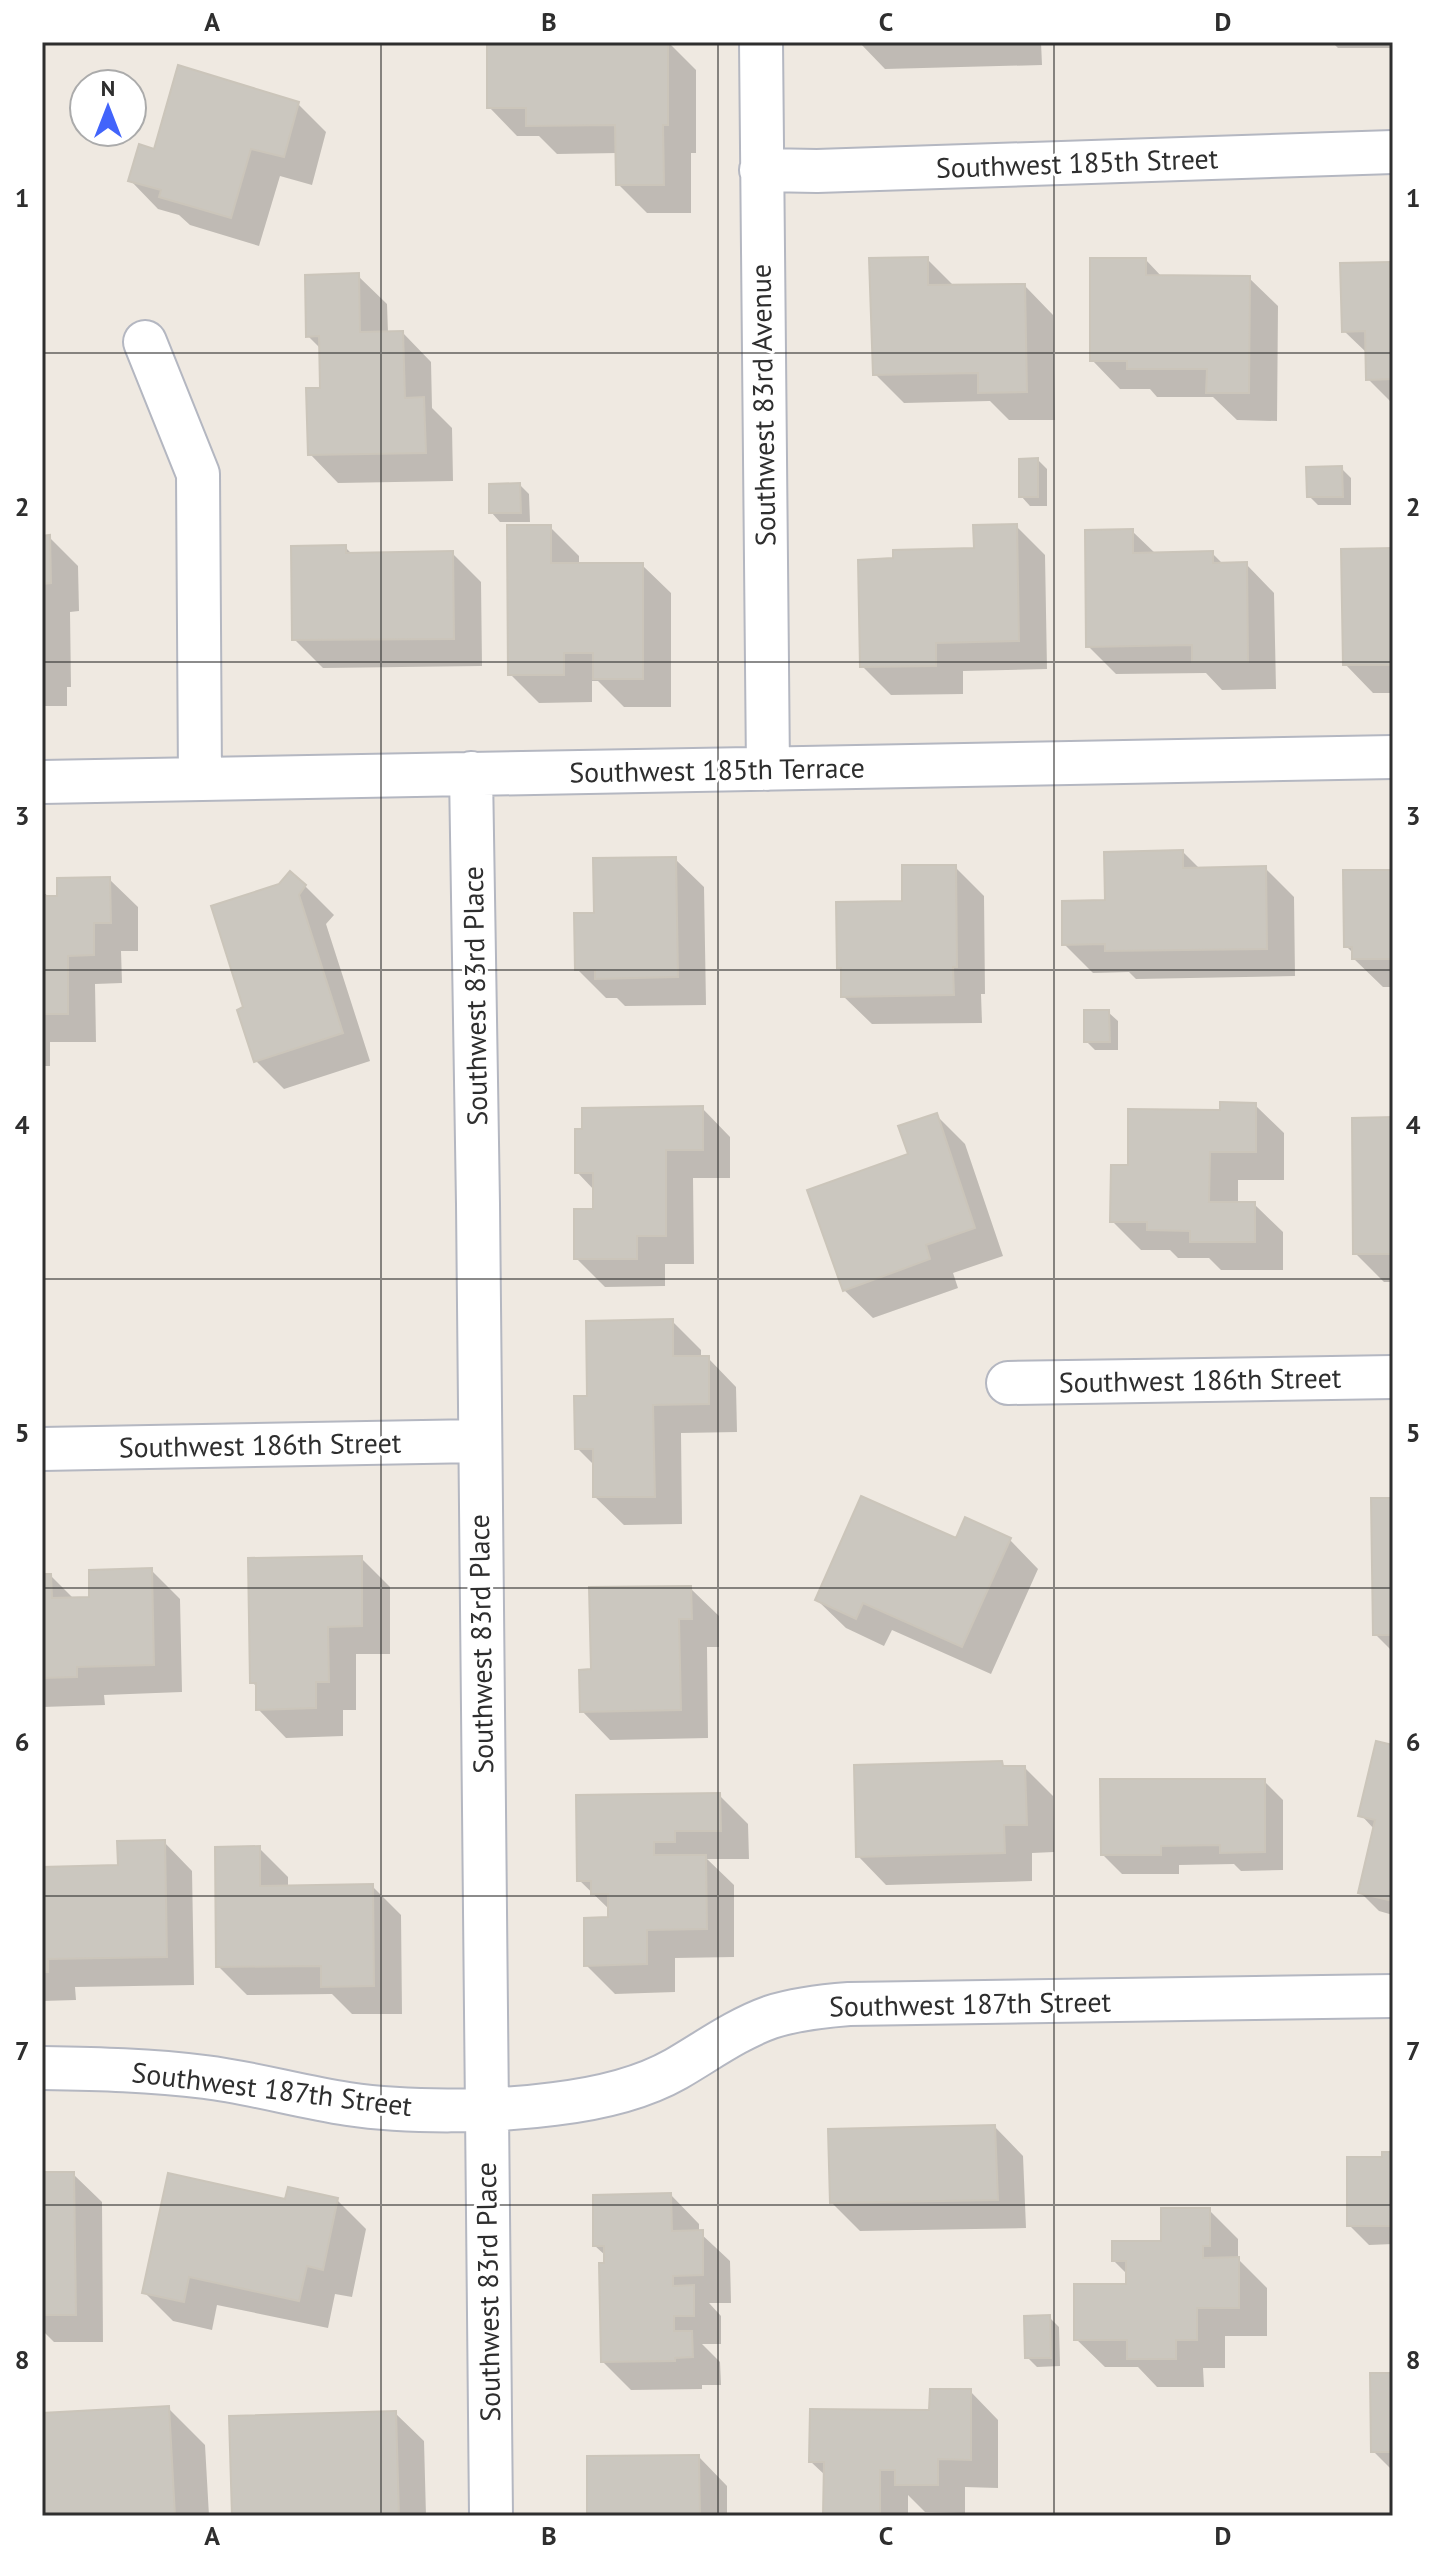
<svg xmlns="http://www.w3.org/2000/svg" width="1435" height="2558" viewBox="0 0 1435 2558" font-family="'PT Sans',sans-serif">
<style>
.shadow{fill:#0003}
.building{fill:#cbc7bf;stroke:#cbc5ba;stroke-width:2}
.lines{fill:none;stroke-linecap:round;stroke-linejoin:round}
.minor-casing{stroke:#b4b7c1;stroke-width:46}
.minor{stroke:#fff;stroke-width:42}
.grid{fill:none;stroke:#2e2e2e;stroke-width:2;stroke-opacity:0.55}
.labels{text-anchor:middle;stroke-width:6;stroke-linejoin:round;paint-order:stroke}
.street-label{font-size:28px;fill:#2e2e2e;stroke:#fff}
.neatline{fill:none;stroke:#2e2e2e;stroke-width:3}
.grid-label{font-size:26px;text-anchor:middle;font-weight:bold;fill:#2e2e2e}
</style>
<rect width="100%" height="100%" fill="#efe9e1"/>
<path class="shadow" d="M489,42h179l28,28v83h-5v60h-44l-29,-29v-31l-61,1 -18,-18h-22l-28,-29z
M859,42h182l1,23 -157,4z
M1332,42h61v6h-55z
M298,104l28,28 -14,53 -32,-9 -21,70 -69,-21 -11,-10 -21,-6 -28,-29 26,-29z
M927,259l28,28 70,-1 28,29 2,105h-46l-19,-19 -86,2 -29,-29z
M1146,260l16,17 87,1 29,28 -1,115 -40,-1 -24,-23h-56l-7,-8h-30l-28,-29z
M1389,264l4,4v136l-25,-25v-25l-24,-23z
M358,276l29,28 1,29h15l28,29 1,46 20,20 1,53 -115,2 -28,-29 12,-65 -1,-40 -13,-13z
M1038,460l9,9v37h-17l-9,-10z
M1341,468l10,10v27h-33l-9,-9z
M520,485l9,9 1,28h-30l-9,-10z
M1016,526l29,29 2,114 -84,2v23l-72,1 -29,-29 114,-116z
M550,527l29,29v9h63l29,28v114h-47l-26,-26h-6v21l-53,1 -29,-29z
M1132,531l24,23 56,-1 11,11h23l28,29 2,96 -54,1 -16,-17 -90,1 -28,-28z
M49,537l29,29 1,45 -9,1 1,75h-4v19h-25v-168z
M345,547l7,7 100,-1 29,29 1,84 -159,2 -29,-29z
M1393,550v143h-20l-28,-29z
M1183,852l18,18 64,-2 29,29 1,79 -159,3 -7,-7 -36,1 -29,-29 43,-42z
M675,859l29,28 2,118 -81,1 -8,-8h-11l-29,-29 19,-54z
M955,867l29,29 1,98h-4l1,29 -110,1 -29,-28v-24l-4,-5 65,-64z
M1393,872v115h-10l-29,-28v-5l-8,-8z
M109,879l29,28v44h-17l1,32 -27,1 1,58h-46v24h-8v-175l8,7h9z
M305,886l29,29 -8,9 44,137 -86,28 -28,-28 -10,-52 -33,-102z
M1108,1012l10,9v29h-23l-9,-9z
M1255,1105l29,28v47h-46v24h16l29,28v38h-62l-12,-12h-31l-8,-8h-29l-29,-29 110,-109z
M702,1108l28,29v41h-37l1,86h-29v22l-60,1 -29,-29 19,-47v-20l-18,-19z
M936,1115l29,29 38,112 -50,17 5,15 -85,30 -29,-28 66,-134z
M1393,1119v163h-9l-29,-29z
M673,1322l28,28v8h7l28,29 1,45 -56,1 1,91 -58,1 -29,-28v-31l-18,-18 12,-50z
M1393,1500v152l-18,-18z
M1010,1540l28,29 -47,105 -99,-44 -8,16 -38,-18 -29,-28 140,-59z
M361,1558l29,29v67h-34v56h-13v26l-57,2 -28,-29v-21l-6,-6z
M151,1570l29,29 2,93 -78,3 1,10 -63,2v-131h9l23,23h17z
M690,1588l29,28v31h-12l1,91 -98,2 -28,-29 11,-40z
M1393,1747v168l-14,-4 -19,-19 15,-62 -14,-15z
M1001,1763l5,5h19l28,28 1,56 -22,1v28l-146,4 -28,-29z
M1264,1781l19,19v70l-42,1 -7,-7 -55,1v9h-57l-19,-19z
M719,1795l29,29 1,35h-42l27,26v72l-59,1v34l-60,2 -29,-29 24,-46v-9l-31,-30z
M164,1842l28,29 2,114 -119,2 1,13 -34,1v-132l78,-2z
M259,1848l29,29v10l84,-1 29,29 1,99h-50l-20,-20 -85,1 -29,-29z
M995,2127l28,29 3,72 -166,3 -29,-29z
M1393,2154v90l-24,1 -20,-20 35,-66z
M42,2174h31l29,28 1,140h-49l-12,-12z
M671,2195l28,29v8l31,29 1,42h-22l12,13v28h-19l18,18 1,23h-19v4l-71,1 -29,-29 4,-105 -11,-10z
M337,2200l29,29 -14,68 -17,-3 -7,34 -111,-23 -5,25 -39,-9 -29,-29 143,-91z
M1209,2210l29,29v20l29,29v48h-42v32h-22l1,19h-47l-19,-20h-33l-29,-28 52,-53v-11l-14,-14 49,-18z
M1049,2317l10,10 1,39 -23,1 -10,-10z
M1393,2375v95h-1l-19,-19z
M970,2391l28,29v68l-33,-1v26l-40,-1 -17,-17v21h-83l1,-40 -15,-14 120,-50z
M168,2408l37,37 4,71h-167v-101z
M395,2413l29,28 2,75h-192z
M699,2457l28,29v30h-138z"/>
<path class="building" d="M487,42h181v83h-5l1,60h-48l-1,-60 -89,1v-18h-39z
M178,65l121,37 -15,55 -33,-8 -20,69 -72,-21 2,-7 -33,-9 11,-37 15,5z
M928,257v28l97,-1 2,108 -49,1v-20l-105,2 -4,-117z
M1090,258h56v17l104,1 -1,117h-43l1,-24h-80v-8h-37z
M1390,262v25h3v92l-27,1 -1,-49 -23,1 -2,-69z
M359,273l1,59 43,-1 2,67 19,-1 2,56 -118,2 -2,-67h14l-1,-52 -13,1 -1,-62z
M1038,458v39h-19v-38z
M1342,466l1,31h-36l-1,-30z
M520,483l1,30h-32v-29z
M1017,524l2,117 -83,2v23l-76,1 -2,-107 35,-2v-8l81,-2 -1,-23z
M507,525h44v38h92v116h-50v-26h-29v22h-56z
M1133,529v24l80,-2v12l34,-1 1,100h-56v-17l-106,2 -1,-117z
M50,535l1,48 -9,1v75v-123z
M346,545v8l107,-2 1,88 -162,1 -1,-94z
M1393,548v117h-50l-2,-116z
M1183,850v18l83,-2 1,83 -162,2v-7l-43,1v-44l43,-1 -1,-48z
M676,857l2,120 -83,2v-9h-20l-1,-57h20l-1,-55z
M902,865h54l1,102h-4l1,28 -113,2v-29h-4l-1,-66 66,-1z
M1343,870h50v89h-41v-12h-8z
M290,871l16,14 -7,10 44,138 -89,29 -17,-52 6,-3 -32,-101 68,-22z
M110,877l1,46h-17v32l-26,1v58h-26v-118h15v-18z
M1084,1010h25l1,32h-26z
M1220,1102l36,1v49h-46l-1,50h46v40h-65v-11l-43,-1v-8h-37l1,-57h17v-56l92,1z
M703,1106v44h-37v86h-29v23h-63v-50h19v-36h-18v-44h7v-21z
M937,1113l38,115 -49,17 4,14 -87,32 -36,-101 101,-36 -10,-28z
M1393,1117v137h-40l-1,-136z
M673,1319v37h36v48l-56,1 2,92h-62v-48h-18l-1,-53h13l-1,-75z
M861,1496l95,42 9,-21 46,21 -49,109 -99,-44 -7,16 -41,-19z
M1371,1498h22v137h-20z
M362,1556v70l-34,1 1,55h-13v26l-60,2v-27h-6l-2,-125z
M152,1568l2,97 -77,2v10l-35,1v-104h9l1,24 37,-1v-27z
M691,1586l1,33h-13l2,91 -101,2 -1,-42 12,-1 -2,-82z
M1376,1741l17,4v156l-35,-8 17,-73 -17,-4z
M1002,1761l1,5h22l2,59h-23l1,28 -149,4 -2,-92z
M1100,1779h165v73l-45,1v-8l-59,1v9h-60z
M720,1793l1,38h-46v11h-21v13h52l1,74 -60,1v34l-63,2v-48l24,-1v-23h-17v-13h-14l-1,-86z
M165,1840l2,117 -119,2v13h-6v-105l76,-2 -1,-24z
M260,1846v40l113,-2 1,102 -53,1v-21l-105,1 -1,-120z
M995,2125l3,75 -168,3 -2,-74z
M1382,2152h11v77v-3h-46v-69h35z
M42,2172h32l2,143h-34z
M168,2173l117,26 3,-12 50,11 -15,72 -16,-4 -8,35 -110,-24 -5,25 -42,-9z
M671,2193l1,38 31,-1v45l-30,1v10l21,-1v31h-20v15h18l1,26 -18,1v3l-74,1 -2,-99h5v-17h-11v-51z
M1161,2208h49v38h-7v12l36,-1v51h-42v32h-21v19h-49v-19h-53v-56h52v-23h-14v-20h49z
M1050,2315l1,43h-26l-1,-42z
M1370,2373h23v118v-39h-22z
M930,2389h41v71l-33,-1v26h-43v-15h-15v46h-57l1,-54h-15l1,-53 119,1z
M169,2406l6,110h-133v-103z
M396,2411l3,105h-167l-3,-100z
M699,2455l1,61h-113v-60z"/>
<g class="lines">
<defs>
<path id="minor" d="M761,42l7,727
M761,170l56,1 576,-19
M145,342l53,132 2,305
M471,773l7,431 13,1312
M42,782l1351,-25
M1008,1383l385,-6
M42,1449l437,-8
M42,2068c55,1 109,2 163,9 49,6 95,20 143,27 60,9 146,8 206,0 42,-5 85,-14 122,-35 31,-18 61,-40 95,-52 25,-8 52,-11 78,-13l544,-8"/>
</defs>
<use href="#minor" class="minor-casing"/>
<use href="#minor" class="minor"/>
</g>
<path class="grid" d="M381,42v2474M718,42v2474M1054,42v2474M42,353h1351M42,662h1351M42,970h1351M42,1279h1351M42,1588h1351M42,1896h1351M42,2205h1351"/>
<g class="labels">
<g class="street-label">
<text transform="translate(1077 163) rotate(-2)" y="10">Southwest 185th Street</text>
<text transform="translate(763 405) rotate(-91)" y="10">Southwest 83rd Avenue</text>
<text transform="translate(717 770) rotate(-1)" y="10">Southwest 185th Terrace</text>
<text transform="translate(475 996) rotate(-91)" y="10">Southwest 83rd Place</text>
<text transform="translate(1200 1380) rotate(-1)" y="10">Southwest 186th Street</text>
<text transform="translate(260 1445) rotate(-1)" y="10">Southwest 186th Street</text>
<text transform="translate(481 1644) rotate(-91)" y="10">Southwest 83rd Place</text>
<text transform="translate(970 2004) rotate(-1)" y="10">Southwest 187th Street</text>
<text transform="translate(272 2089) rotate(7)" y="10">Southwest 187th Street</text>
<text transform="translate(488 2292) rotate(-91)" y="10">Southwest 83rd Place</text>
</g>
</g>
<rect width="1435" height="2558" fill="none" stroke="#ffffff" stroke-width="88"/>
<g transform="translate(108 108)"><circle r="38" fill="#ffffff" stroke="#ababab" stroke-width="2"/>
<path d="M0-6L14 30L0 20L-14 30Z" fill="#4264fb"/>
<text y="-12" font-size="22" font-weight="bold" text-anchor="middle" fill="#2e2e2e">N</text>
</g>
<rect x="44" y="44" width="1347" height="2470" class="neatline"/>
<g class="grid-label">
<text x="212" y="31">A</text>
<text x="549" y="31">B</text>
<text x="886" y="31">C</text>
<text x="1223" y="31">D</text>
<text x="22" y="207">1</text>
<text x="1413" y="207">1</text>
<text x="22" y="516">2</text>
<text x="1413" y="516">2</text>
<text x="22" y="825">3</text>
<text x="1413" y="825">3</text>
<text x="22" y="1134">4</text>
<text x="1413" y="1134">4</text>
<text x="22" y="1442">5</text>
<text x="1413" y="1442">5</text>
<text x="22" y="1751">6</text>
<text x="1413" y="1751">6</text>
<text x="22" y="2060">7</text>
<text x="1413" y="2060">7</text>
<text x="22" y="2369">8</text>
<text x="1413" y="2369">8</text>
<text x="212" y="2545">A</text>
<text x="549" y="2545">B</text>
<text x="886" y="2545">C</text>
<text x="1223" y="2545">D</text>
</g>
</svg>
